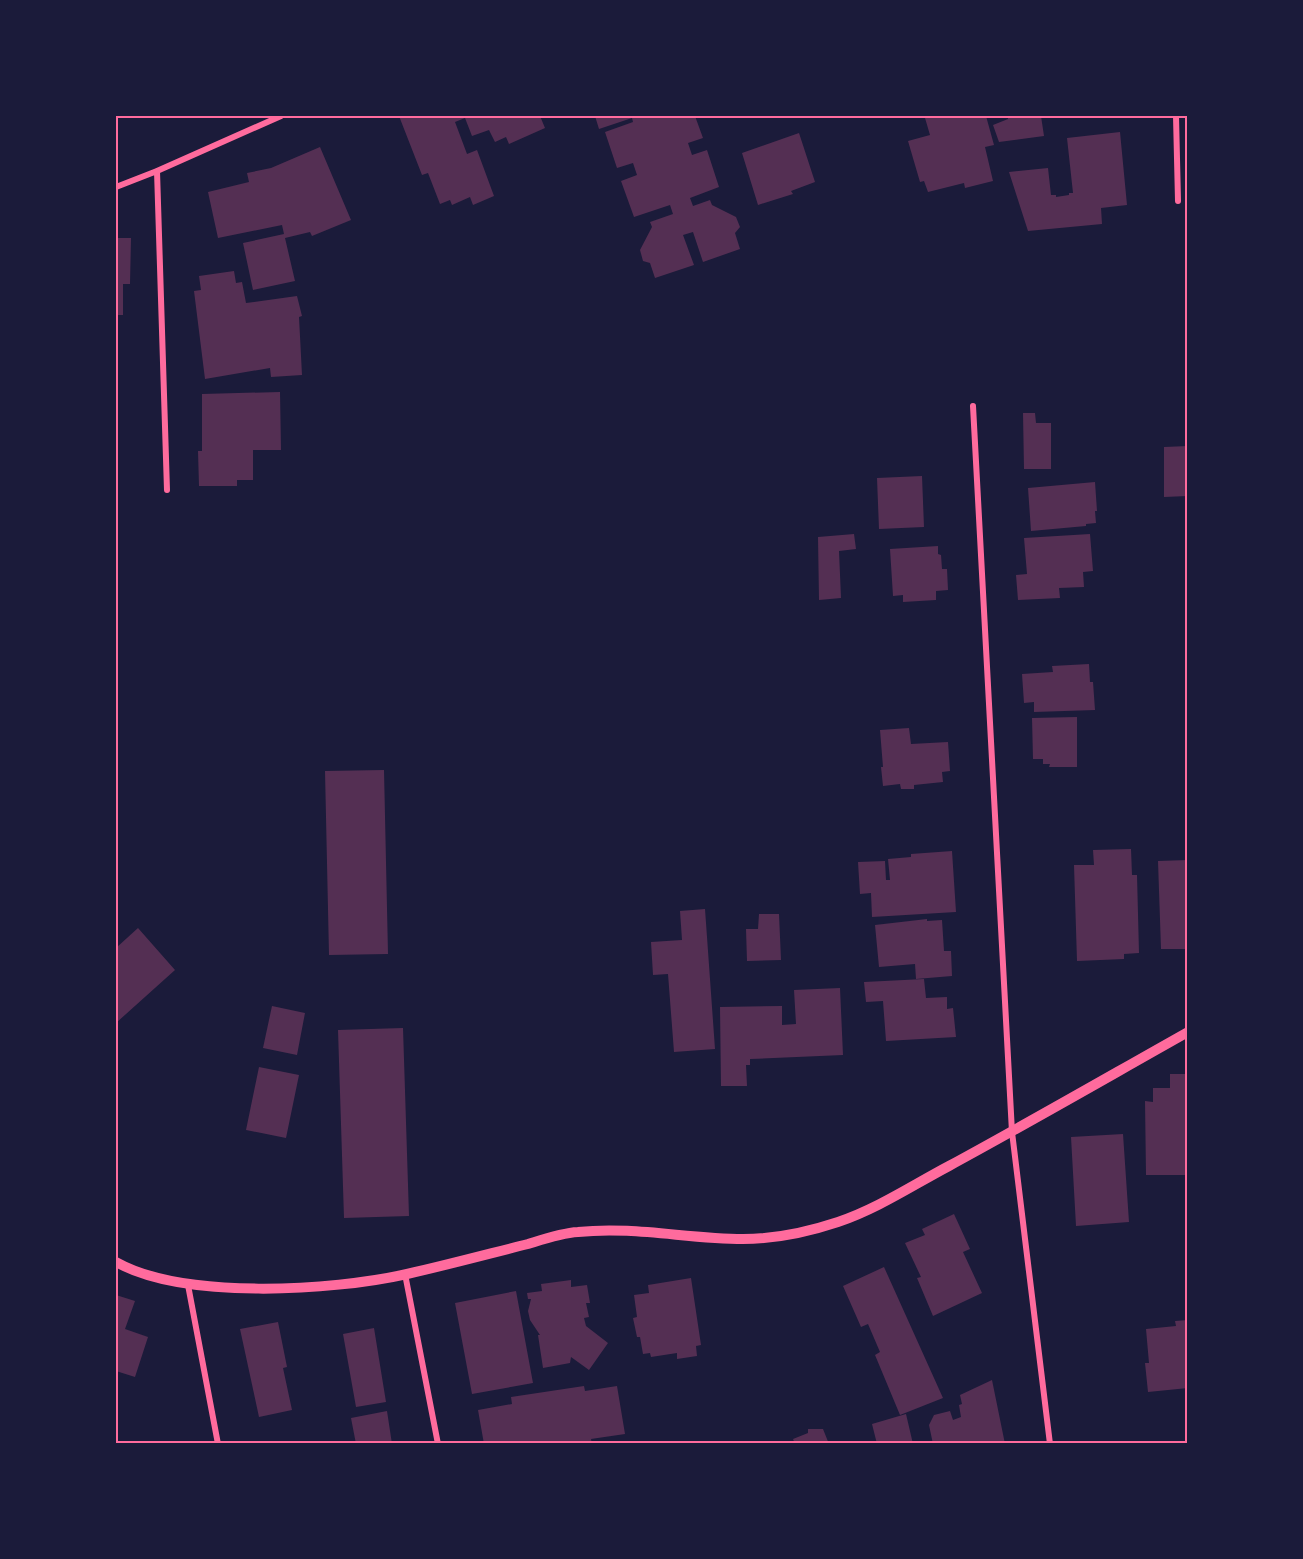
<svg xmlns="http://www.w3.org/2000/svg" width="1303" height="1559" viewBox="0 0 1303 1559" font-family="'Exo 2',sans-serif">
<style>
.building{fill:#542f53}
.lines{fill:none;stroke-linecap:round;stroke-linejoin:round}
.minor{stroke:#ff6b9d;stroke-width:6}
.tertiary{stroke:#ff6b9d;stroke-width:10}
.neatline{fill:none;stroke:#ff6b9d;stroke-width:2}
</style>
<rect width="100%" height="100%" fill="#1b1b3a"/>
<path class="building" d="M399,116h141l5,12 -36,16 -3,-7 -11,5 -6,-12 -17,6 -7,-18 -10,4 12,32 10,-4 17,46 -21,9 -3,-8 -18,8 -2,-5 -10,4 -12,-31 -6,2z
M595,116h100l8,22 -15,5 4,12 15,-5 12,37 -29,11 3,8 17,-6 2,5 24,12 4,10 -5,6 5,16 -37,13 -10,-30 -10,3 11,30 -39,13 -5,-15 -7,-2 -3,-11 12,-23 -2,-5 23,-8 -3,-9 -36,12 -13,-36 16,-6 -4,-12 -16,5 -12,-36 28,-10 -1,-4 -33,11z
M935,116h51l8,29 -9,2 8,34 -28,7 -1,-5 -36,9 -4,-11 -4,1 -12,-41 22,-6 -5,-17z
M1008,116h33l3,20 -45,6 -6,-17 15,-6z
M1120,132l7,73 -26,3 1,16 -74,7 -19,-59 39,-4 3,27h5v2l13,-2v-2h4l-6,-55z
M799,133l16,49 -24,9 2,3 -35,11 -16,-52z
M320,147l31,73 -39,16 -2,-4 -25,6 10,43 -42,9 -10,-47 41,-9 -2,-9 -64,13 -10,-46 41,-10 -2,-9 24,-5z
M116,238h15l-1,46h-7v31h-7z
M234,271l2,12 6,-1 4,21 51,-7 5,20 -3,1 3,58 -31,2 -1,-9 -65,11 -11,-88 7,-1 -2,-14z
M280,392l1,58h-28v30h-16v6h-38l-1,-35h4v-57z
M1023,413h12l1,10h15v46h-27z
M1188,446v50l-24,1v-50z
M922,476l2,51 -45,2 -2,-51z
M1095,482l2,29h-2l1,12 -10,1v2l-55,5 -3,-43z
M854,534l2,15 -17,2 2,47 -22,2 -1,-63z
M1090,534l3,37 -10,1 1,15 -25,1 1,10 -42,2 -2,-25 11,-1 -3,-36z
M938,546v8l3,1 1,14h5l1,21 -12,1v9l-33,2v-7l-10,1 -3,-47z
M1089,664l1,18h3l2,28 -61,2v-10l-10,1 -2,-29 31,-2 -1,-6z
M1077,717v50h-28l1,-3h-7v-5h-10l-1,-41z
M909,728l2,16 37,-2 2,29 -8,1 1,10 -29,3v4h-13l-1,-5 -17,2 -2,-19h2l-3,-37z
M384,770l4,184 -59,1 -4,-184z
M1131,849l1,26h5l2,78 -15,1v5l-47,2 -3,-96h20l-1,-15z
M952,851l4,61 -84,5 -1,-24 -11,1 -2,-32 27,-1 1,19h4l-2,-21 23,-2v-3z
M1188,860v89h-27l-3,-88z
M705,909l10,140 -41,3 -6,-78 -15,1 -2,-33 31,-2 -2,-29z
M759,914h20l2,46 -34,1 -1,-32h12z
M927,919v2l15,-1 2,31h7l1,25 -36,3 -1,-15 -36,3 -4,-42z
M138,928l37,42 -59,53v-75z
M924,979l2,19 21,-1v12l6,-1 3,29 -70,4 -3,-40 -17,1 -2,-20z
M840,988l3,67 -93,4v6h-4l1,21h-26l-1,-79 62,-1v19l14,-1 -2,-34z
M272,1006l33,7 -8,42 -34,-7z
M403,1028l6,188 -65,2 -6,-188z
M259,1067l40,8 -13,63 -40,-8z
M1170,1074h18v101h-42l-1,-74 8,1v-14h17z
M1123,1134l6,88 -53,4 -5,-89z
M954,1214l16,35 -7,3 19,41 -49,23 -16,-38 4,-1 -16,-34 20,-8 -3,-6z
M884,1267l59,131 -43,17 -25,-60 5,-3 -12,-28 -7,3 -18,-41z
M691,1278l10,67 -5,1 1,10 -20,3v-6l-26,4 -1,-4 -7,1 -3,-17h-3l-4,-19 4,-1 -3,-22 15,-2 -1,-8z
M571,1280v7l16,-2 3,18h-4l3,14 -5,1 2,8 22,17 -19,27 -18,-13 -1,6 -27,5 -5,-33h2l-10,-15 -2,-9 3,-12h-3l-1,-6 15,-2 -1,-7z
M516,1291l17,92 -61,11 -17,-91z
M116,1295l19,6 -10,28 23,8 -13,40 -19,-6z
M1188,1320v68l-40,4 -3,-29h4l-3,-34 30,-3 -1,-5z
M278,1322l9,45 -4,1 9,42 -33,7 -19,-88z
M374,1328l12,74 -30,5 -13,-73z
M992,1380l13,64h-72l-4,-19 5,-10 16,-4 3,9 8,-3 -2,-12 3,-1 -2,-9z
M584,1386l1,5 32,-5 8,48 -34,5 1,5h-108l-6,-34 34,-6 -1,-7z
M387,1411l5,33h-36l-5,-26z
M906,1414l7,30h-36l-5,-20z
M808,1429h15l6,15h-34l-2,-5 15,-6z"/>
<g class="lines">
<path class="minor" d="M1176,116l2,85
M157,171l10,319
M116,187l41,-16 124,-55
M973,406l39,726 38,312
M405,1274l33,170
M188,1285l30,159"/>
<path class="tertiary" d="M116,1262c68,38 215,29 291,12 40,-9 81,-20 121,-30 16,-5 33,-11 50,-12 55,-6 110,7 165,7 31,0 65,-7 95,-17 39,-13 75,-37 111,-56 81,-44 159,-89 239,-134"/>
</g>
<rect width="1303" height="1559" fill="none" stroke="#1b1b3a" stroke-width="234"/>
<rect x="117" y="117" width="1069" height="1325" class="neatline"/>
</svg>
